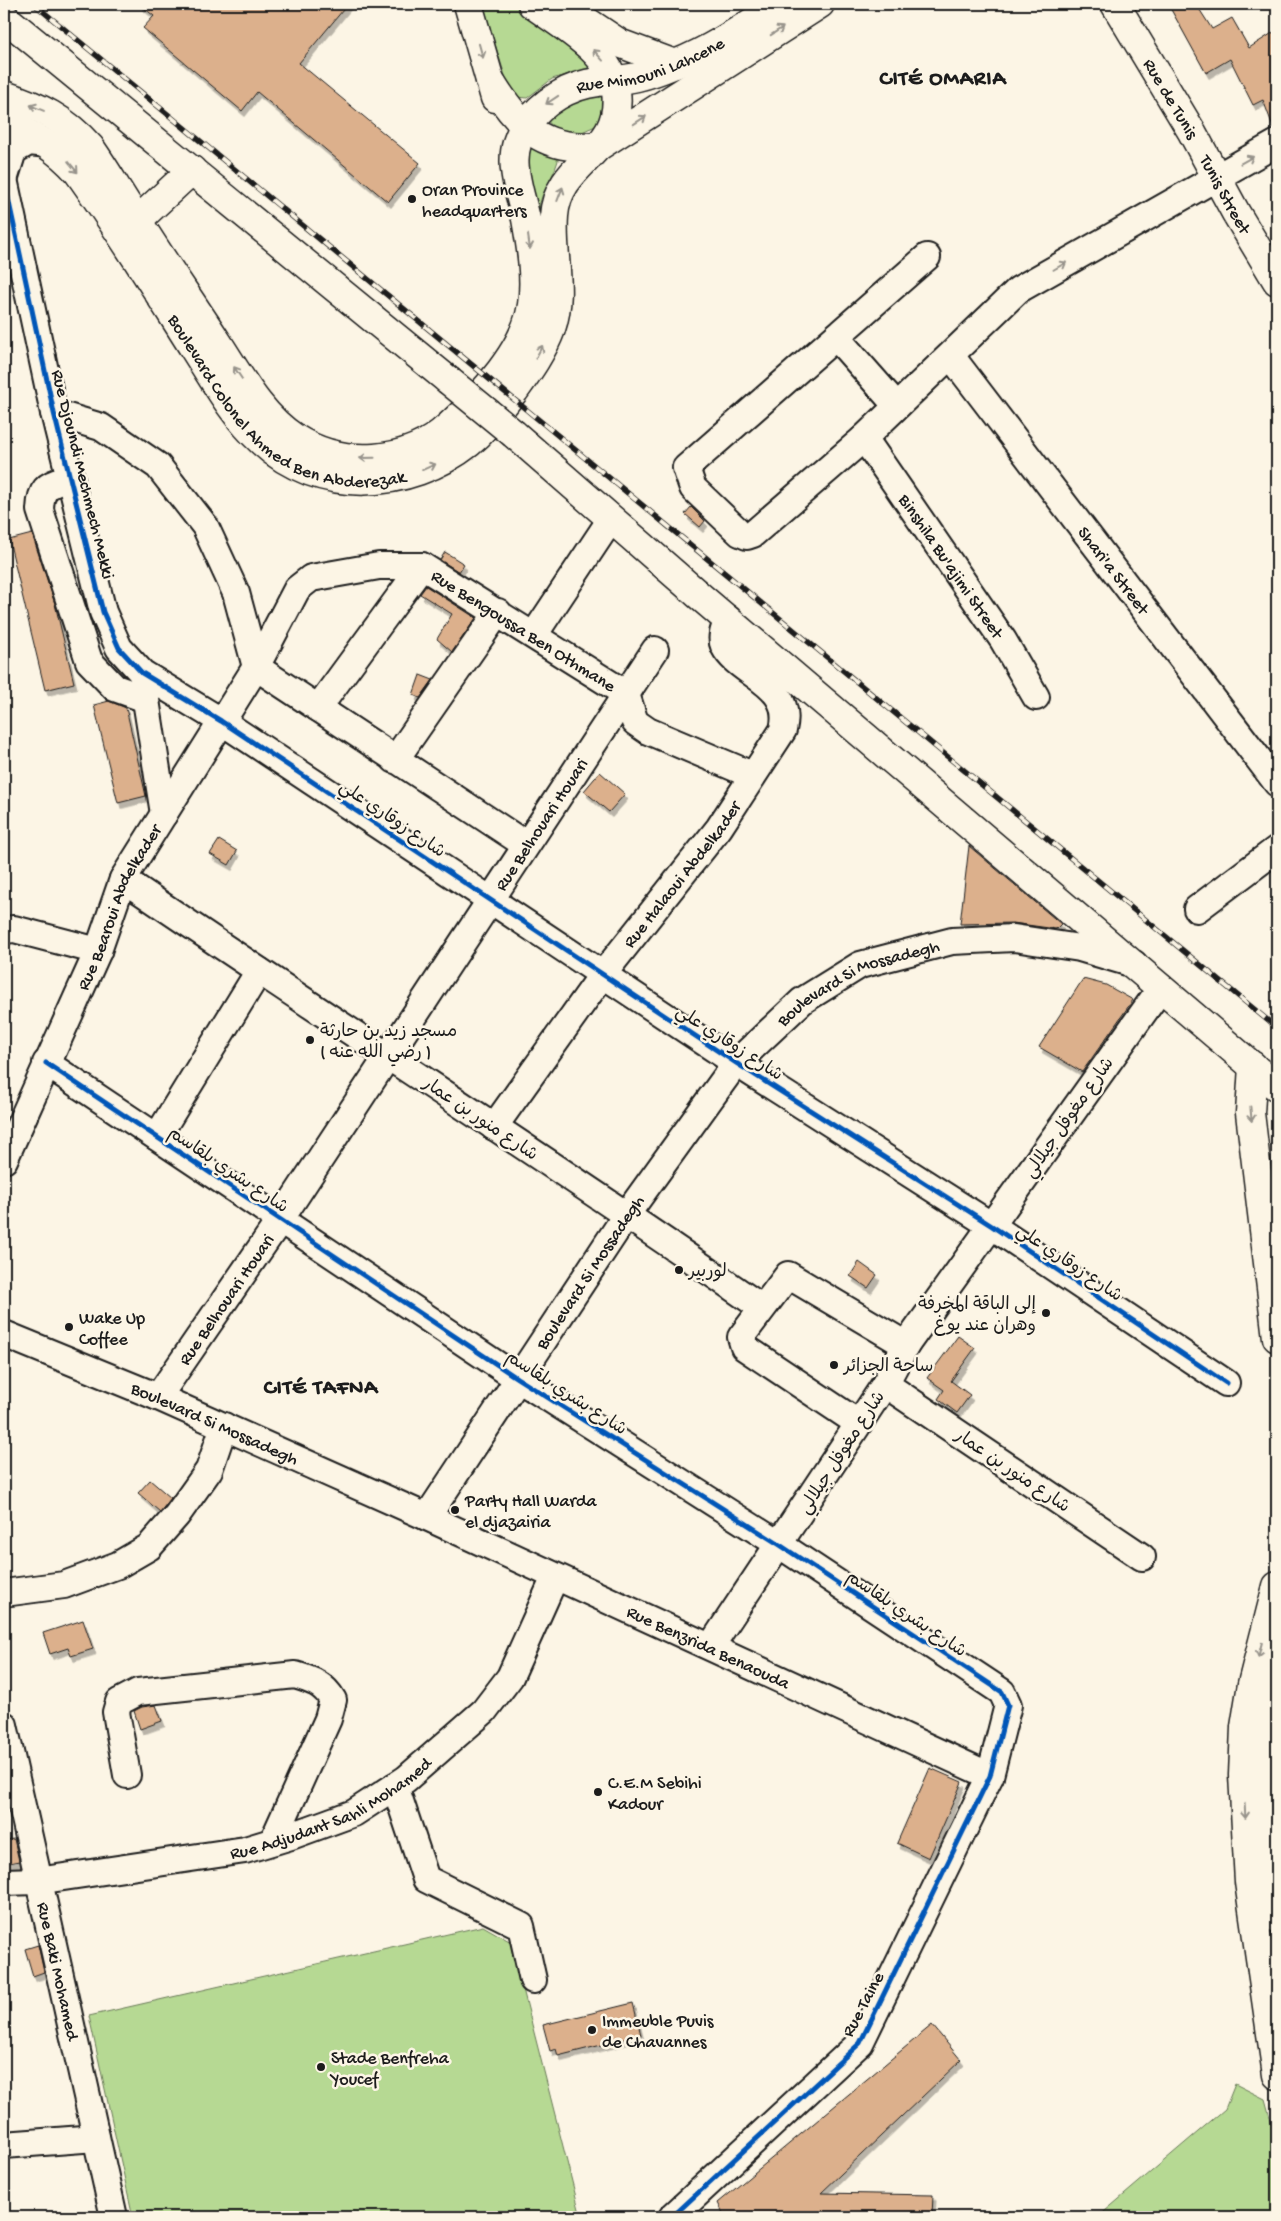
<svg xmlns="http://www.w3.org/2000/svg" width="1281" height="2221" viewBox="0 0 1281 2221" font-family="'Gochi Hand','Playpen Sans Arabic',sans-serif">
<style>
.green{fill:#b6d993;stroke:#697a58}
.building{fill:#dcb08c;stroke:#1c1c1c;filter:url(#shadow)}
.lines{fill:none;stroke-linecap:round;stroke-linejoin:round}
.minor-casing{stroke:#1c1c1c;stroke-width:30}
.major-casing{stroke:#1c1c1c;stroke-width:31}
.highway-casing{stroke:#1c1c1c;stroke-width:31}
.minor{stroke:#fcf5e5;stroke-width:26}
.major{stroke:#fcf5e5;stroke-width:28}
.highway{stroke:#fcf5e5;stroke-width:28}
.rail-casing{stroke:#1c1c1c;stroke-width:5.5}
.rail{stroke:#fcf5e5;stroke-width:4;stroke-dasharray:11;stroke-linecap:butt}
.major-bridge-casing{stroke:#1c1c1c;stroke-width:31;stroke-linecap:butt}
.major-bridge{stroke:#fcf5e5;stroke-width:28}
.cycleway-casing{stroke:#fcf5e5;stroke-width:8}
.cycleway{stroke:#0057b8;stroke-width:5}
.oneway{stroke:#97938b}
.poi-dot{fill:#1c1c1c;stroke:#fcf5e5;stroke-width:2}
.labels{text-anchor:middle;stroke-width:5;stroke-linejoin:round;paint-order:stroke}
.street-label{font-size:18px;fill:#1c1c1c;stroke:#fcf5e5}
.poi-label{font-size:18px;fill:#1c1c1c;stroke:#fcf5e5;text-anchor:start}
.district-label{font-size:22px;font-weight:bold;letter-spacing:1px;fill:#1c1c1c;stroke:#fcf5e5}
</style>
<defs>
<filter id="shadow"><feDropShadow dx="3" dy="5.5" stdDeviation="0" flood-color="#0004"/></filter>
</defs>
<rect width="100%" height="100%" fill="#fcf5e5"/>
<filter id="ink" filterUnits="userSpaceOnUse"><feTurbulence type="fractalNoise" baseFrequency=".02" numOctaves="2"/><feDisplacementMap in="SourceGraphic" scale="10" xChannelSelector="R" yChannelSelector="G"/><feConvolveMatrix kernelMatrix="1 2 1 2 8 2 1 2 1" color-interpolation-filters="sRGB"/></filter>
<g filter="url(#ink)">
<path class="green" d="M482,4h52l57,58 -4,7 -35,10 -25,19 -11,-1 -6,-6z
M606,92l-6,32 -25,11c-14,-5 -27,-6 -30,-22l14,-14z
M536,144l23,11c-2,19 -19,35 -20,55 0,10 2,21 3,31l-20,-77 6,-17z
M483,1926l28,16 70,275h-448l-44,-201z
M1235,2084l30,15 12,44v74h-179l127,-108z"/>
<path class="building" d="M139,4h209l-49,59 121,100 -32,39 -131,-110 -15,19 -99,-83 11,-12z
M1168,4h28l16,25 20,-11 17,30 28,-18v98l-3,1 -11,-29 -10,5 -23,-46 -24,14z
M691,507l14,14 -5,6 -15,-13z
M32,534l23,70 19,79 -29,7 -36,-150z
M445,552l19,12 -5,8 -19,-12z
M426,586l50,32 -24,34 -15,-13 15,-25 -32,-20z
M420,675l13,5 -13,18 -7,-3z
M109,701l17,7 20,88 -28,7 -24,-98z
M600,772l25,22 -16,18 -25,-21z
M219,840l18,11 -8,14 -19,-11z
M969,846l92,78 -5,5 -43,-6 -53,1z
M1083,979l23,6 27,15 -51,72 -43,-25z
M859,1262l18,13 -9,13 -18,-12z
M958,1336l17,12 -24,33 19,14 -13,18 -19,-14 6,-9 -17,-12z
M150,1480l21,18 -11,14 -22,-19z
M83,1620l10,29 -22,7 -3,-8 -18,6 -7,-21z
M156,1705l6,16 -22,8 -6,-18 8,-4z
M930,1768l32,14 -33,76 -32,-15z
M14,1839l5,22 -15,3v-24z
M38,1945l6,27 -11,4 -8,-27z
M633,2003l8,32 -83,21 -2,-7 -6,2 -7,-26z
M932,2025l29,35 -140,133 112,2 -1,22h-207l-7,-14z"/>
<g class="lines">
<defs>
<g id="minor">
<path d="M4,179l50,234 49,199 16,36 23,25 79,48 515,342 256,163 234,157"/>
<path d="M4,180l9,-29 16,-9 19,2"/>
<path d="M927,257l-241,211 7,20 47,45 7,3 6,-2 111,-96 154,-148 259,-147"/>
<path d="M836,337l60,68"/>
<path id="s1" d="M951,356l326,427"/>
<path d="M54,413l47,14 57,39 47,60 31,67 20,74 270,178"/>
<path id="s2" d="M864,438l139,202 33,57"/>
<path d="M71,477c-22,9 -30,7 -31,33l49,151 26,27 31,11"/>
<path d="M534,635l77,-116"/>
<path d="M143,681l21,133"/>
<path d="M318,708l104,-142"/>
<path d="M395,760l103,-148"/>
<path d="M123,879c212,145 429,282 639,429"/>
<path d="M1197,909l80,-60"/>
<path d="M4,930l10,-1 84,22"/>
<path d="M46,1063l471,315 263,167 222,147 6,13 -18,71 -130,267 -188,174"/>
<path id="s3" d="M494,1127l109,-153 116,-146 64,-98c12,-47 -44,-54 -59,-84 -4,-9 1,-19 4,-27"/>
<path d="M157,1137l102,-166"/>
<path id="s4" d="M4,1160l94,-209 25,-72 133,-212 41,-78 14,-11 68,-12h43l204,128 9,28 13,9 104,44"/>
<path id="s5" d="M4,1334l154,63 269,120 200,-303 109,-151 66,-62 58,-36 92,-24 62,-3 66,10 54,16"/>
<path d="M885,1384l257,173"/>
<path id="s6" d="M158,1397l122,-177 375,-570"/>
<path d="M858,1423l-114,-76 -3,-10 47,-62 118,70"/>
<path id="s7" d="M427,1517l563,259"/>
<path d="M4,1593l60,-8 54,-20 31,-18 28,-32 32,-45 15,-44"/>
<path d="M711,1646l174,-262 21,-39 255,-357"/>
<path id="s8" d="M4,1725l110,492"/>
<path d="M127,1775l-11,-63 3,-10 19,-10 157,-17c17,5 29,9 38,25l-5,19 -55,122"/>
<path d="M395,1786l31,93 95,47 12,54"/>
<path id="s9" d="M4,1882l33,-1 208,-31 46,-14 63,-23 52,-34 78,-68 26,-34 45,-100"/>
<path d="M4,2145l92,-7"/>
</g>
<g id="major">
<path d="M468,4l27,94"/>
<path id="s10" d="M1115,4l77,128 44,81 41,68"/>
<path d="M577,15l42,28 56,21"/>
<path d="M4,17l444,363"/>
<path d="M490,80c28,46 52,72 109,66l221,-142"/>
<path id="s11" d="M4,95c36,12 60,23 86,52 17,24 31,49 47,73 25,40 53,80 79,120 22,33 44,76 79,98 47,30 113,27 154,-12 32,-29 77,-77 83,-121 4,-28 -1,-59 -6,-86 -7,-32 -22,-64 0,-94 16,-23 44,-40 72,-43 13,-2 26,-2 39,-5 13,-3 26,-8 38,-13 38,-15 71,-38 105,-60"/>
<path id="s12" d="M4,123c29,11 53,25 74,49 41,57 78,117 116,177 20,31 39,66 67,92 58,55 147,50 208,2 19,-15 31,-35 46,-53 13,-18 28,-39 36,-61 13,-38 0,-74 3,-113 4,-57 70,-62 62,-125 -4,-38 -55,-66 -84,-87"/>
<path d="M137,221l55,-51"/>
<path d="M514,434l188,164 575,489"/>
</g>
<path id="highway" d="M1253,1066l-3,47 27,225
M1277,1586l-25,98 -7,43 -2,48 6,107 28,193
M1277,1673c-13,82 -12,163 0,245"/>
</defs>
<use href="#minor" class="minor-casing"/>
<use href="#major" class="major-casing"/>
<use href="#highway" class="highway-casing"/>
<use href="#minor" class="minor"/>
<use href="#major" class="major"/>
<use href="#highway" class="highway"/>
<defs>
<path id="rail" d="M34,4l1243,1024"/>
</defs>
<use href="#rail" class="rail-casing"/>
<use href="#rail" class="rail"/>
<defs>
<path id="major-bridge" d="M448,380l66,54"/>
</defs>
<use href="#major-bridge" class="major-bridge-casing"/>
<use href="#major-bridge" class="major-bridge"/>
<defs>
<path id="cycleway" d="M4,179l50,234 49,199 16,36 23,25 79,48 515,342 256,163 234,157
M46,1063l471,315 263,167 222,147 6,13 -18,71 -130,267 -188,174"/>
</defs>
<use href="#cycleway" class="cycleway-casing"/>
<use href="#cycleway" class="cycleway"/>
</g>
<defs><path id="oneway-shaft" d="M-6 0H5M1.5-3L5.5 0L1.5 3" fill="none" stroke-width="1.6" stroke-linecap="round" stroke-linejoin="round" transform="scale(1.25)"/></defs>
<g class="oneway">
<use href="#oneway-shaft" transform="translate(777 31) rotate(-33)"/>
<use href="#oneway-shaft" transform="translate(481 51) rotate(74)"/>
<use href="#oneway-shaft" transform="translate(598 55) rotate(-132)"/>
<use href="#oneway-shaft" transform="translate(552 100) rotate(146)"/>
<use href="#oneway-shaft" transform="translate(37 108) rotate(-157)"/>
<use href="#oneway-shaft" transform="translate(640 120) rotate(-33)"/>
<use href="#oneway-shaft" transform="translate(1247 160) rotate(-29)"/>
<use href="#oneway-shaft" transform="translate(73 167) rotate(50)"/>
<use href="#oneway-shaft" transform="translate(560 194) rotate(-69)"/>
<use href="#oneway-shaft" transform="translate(529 242) rotate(82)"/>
<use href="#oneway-shaft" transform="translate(1060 266) rotate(-30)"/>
<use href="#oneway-shaft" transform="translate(539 352) rotate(-62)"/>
<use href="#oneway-shaft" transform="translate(238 373) rotate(-124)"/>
<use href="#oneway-shaft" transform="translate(367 458) rotate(179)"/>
<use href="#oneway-shaft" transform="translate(429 467) rotate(-24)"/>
<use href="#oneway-shaft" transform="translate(1251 1114) rotate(85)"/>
<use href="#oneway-shaft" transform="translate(1260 1650) rotate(104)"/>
<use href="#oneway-shaft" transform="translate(1245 1811) rotate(87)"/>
</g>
</g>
<g class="poi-dot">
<circle cx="412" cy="199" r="5"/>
<circle cx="310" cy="1040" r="5"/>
<circle cx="679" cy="1270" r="5"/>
<circle cx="1046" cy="1313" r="5"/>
<circle cx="69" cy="1327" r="5"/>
<circle cx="834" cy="1365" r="5"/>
<circle cx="455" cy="1510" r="5"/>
<circle cx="598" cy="1792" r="5"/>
<circle cx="592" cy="2030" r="5"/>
<circle cx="321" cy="2067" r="5"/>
</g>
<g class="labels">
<g class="street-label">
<text dy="6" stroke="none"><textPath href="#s11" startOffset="1100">Rue Mimouni Lahcene</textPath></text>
<text dy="6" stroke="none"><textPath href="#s10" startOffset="110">Rue de Tunis</textPath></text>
<text dy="6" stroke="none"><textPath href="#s10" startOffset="220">Tunis Street</textPath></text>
<text dy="6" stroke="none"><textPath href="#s12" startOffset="416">Boulevard Colonel Ahmed Ben Abderezak</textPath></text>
<text transform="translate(84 474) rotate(76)" y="6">Rue Djoundi Mechmech Mekki</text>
<text dy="6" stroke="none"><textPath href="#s2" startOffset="155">Binshila Bu'ajimi Street</textPath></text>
<text dy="6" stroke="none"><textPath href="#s1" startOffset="269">Shari'a Street</textPath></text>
<text dy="6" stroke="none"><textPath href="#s4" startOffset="894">Rue Bengoussa Ben Othmane</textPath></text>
<text transform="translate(393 818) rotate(34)" y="6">شارع زوقاري علي</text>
<text dy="6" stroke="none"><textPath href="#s6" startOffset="689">Rue Belhouari Houari</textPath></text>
<text dy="6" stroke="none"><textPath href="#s3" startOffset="315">Rue Halaoui Abdelkader</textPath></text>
<text dy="6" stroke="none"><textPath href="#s4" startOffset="278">Rue Bearoui Abdelkader</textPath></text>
<text dy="6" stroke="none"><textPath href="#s5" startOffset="1160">Boulevard Si Mossadegh</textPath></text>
<text transform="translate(730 1042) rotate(33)" y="6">شارع زوقاري علي</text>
<text transform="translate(1068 1117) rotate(-55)" y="6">شارع مغوفل جيلالي</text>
<text transform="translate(481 1118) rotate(34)" y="6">شارع منور بن عمار</text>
<text transform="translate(229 1169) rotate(34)" y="6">شارع بشري بلقاسم</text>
<text transform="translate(1070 1262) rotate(34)" y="6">شارع زوقاري علي</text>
<text dy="6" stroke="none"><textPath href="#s5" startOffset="755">Boulevard Si Mossadegh</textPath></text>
<text dy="6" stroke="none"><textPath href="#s6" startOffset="119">Rue Belhouari Houari</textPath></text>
<text transform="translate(567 1392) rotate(33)" y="6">شارع بشري بلقاسم</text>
<text dy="6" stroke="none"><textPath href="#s5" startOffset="229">Boulevard Si Mossadegh</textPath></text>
<text transform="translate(841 1452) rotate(-57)" y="6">شارع مغوفل جيلالي</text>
<text transform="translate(1013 1470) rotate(34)" y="6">شارع منور بن عمار</text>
<text transform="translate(907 1613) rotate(34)" y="6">شارع بشري بلقاسم</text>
<text dy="6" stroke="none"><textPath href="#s7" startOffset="310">Rue Benzrida Benaouda</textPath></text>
<text dy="6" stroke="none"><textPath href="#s9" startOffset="339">Rue Adjudant Sahli Mohamed</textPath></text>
<text dy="6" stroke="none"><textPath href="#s8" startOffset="252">Rue Baki Mohamed</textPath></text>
<text transform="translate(862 2004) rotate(-62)" y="6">Rue Taine</text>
</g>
<g class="poi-label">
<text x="422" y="195">Oran Province<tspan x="422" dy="21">headquarters</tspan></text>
<text x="320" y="1036">مسجد زيد بن حارثة<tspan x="320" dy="21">( رضي الله عنه )</tspan></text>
<text x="689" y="1276">لوربير</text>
<text x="1036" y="1309" text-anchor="end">إلى الباقة المخرفة<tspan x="1036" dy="21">وهران عند يوغ</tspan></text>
<text x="79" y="1323">Wake Up<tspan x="79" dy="21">Coffee</tspan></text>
<text x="844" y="1371">ساحة الجزائر</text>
<text x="465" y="1506">Party Hall Warda<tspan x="465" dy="21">el djazairia</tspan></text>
<text x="608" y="1788">C.E.M Sebihi<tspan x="608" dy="21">Kadour</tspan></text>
<text x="602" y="2026">Immeuble Puvis<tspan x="602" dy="21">de Chavannes</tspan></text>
<text x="331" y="2063">Stade Benfreha<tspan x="331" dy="21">Youcef</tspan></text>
</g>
<g class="district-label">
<text x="943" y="84">CITÉ OMARIA</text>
<text x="321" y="1393">CITÉ TAFNA</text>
</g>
</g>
<rect width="1281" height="2221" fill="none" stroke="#fcf5e5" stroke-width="20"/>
<rect x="10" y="10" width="1261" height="2201" fill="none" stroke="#1c1c1c" stroke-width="2" filter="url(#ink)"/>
</svg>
